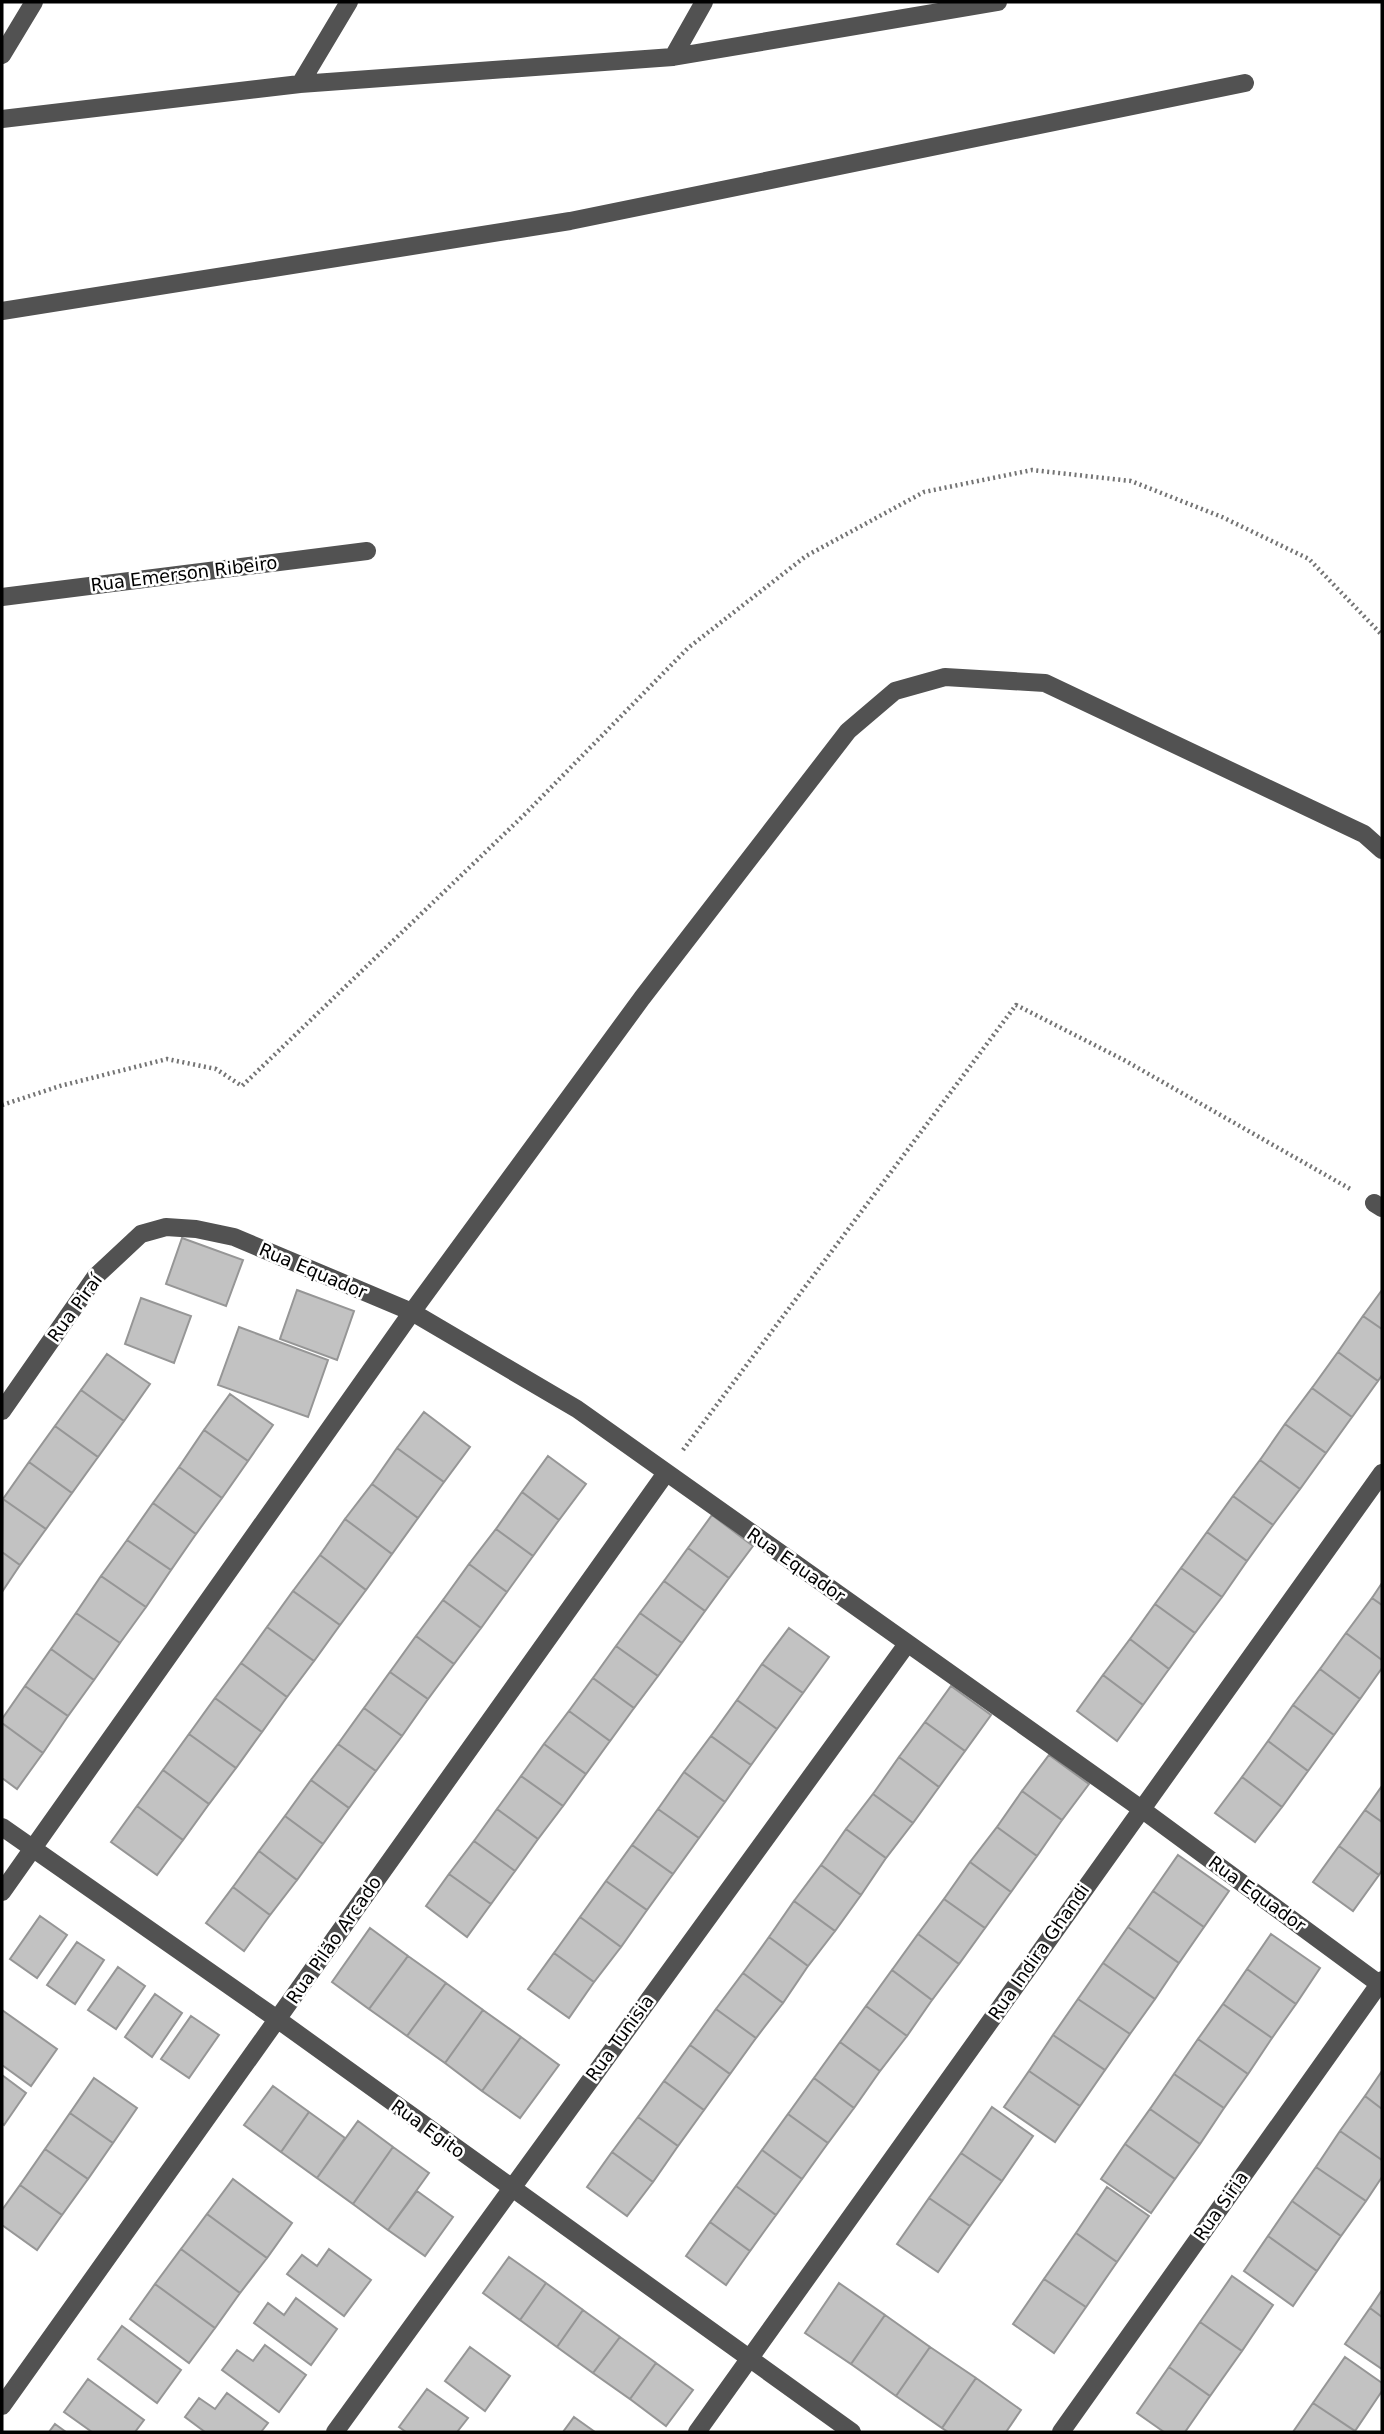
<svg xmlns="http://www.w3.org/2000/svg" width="1384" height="2434" viewBox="0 0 1384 2434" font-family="'DejaVu Sans',sans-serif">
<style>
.building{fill:#c2c2c2;stroke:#969696;stroke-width:2}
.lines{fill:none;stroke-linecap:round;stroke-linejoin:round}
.path{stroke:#747474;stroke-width:4.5;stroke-dasharray:2 3.5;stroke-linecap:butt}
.minor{stroke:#525252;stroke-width:18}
.labels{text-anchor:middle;stroke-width:5;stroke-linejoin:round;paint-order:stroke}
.street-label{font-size:18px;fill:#000;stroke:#fff}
</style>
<rect width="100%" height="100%" fill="#fff"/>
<path class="building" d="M182,1238l61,22 -17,46 -60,-22z
M297,1290l57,21 -17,49 -57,-21z
M1382,1290v39l-19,-13z
M141,1298l50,18 -17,47 -49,-19z
M1363,1316l19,13v46l-4,6 -40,-29z
M239,1327l89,33 -20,57 -90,-32z
M1338,1352l40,29 -26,36 -40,-29z
M107,1354l43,30 -26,37 -43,-31z
M1312,1388l40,29 -26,36 -41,-29z
M81,1390l43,31 -26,36 -43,-31z
M230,1394l43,31 -25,36 -44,-31z
M424,1412l46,35 -26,35 -47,-34z
M1285,1424l41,29 -26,36 -40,-29z
M55,1426l43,31 -26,36 -43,-31z
M204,1430l44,31 -26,37 -43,-31z
M397,1448l47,34 -26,36 -46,-34z
M548,1456l38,28 -27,36 -37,-28z
M1260,1460l40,29 -27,36 -40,-29z
M29,1462l43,31 -26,36 -43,-30z
M179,1467l43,31 -26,36 -43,-31z
M372,1484l46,34 -26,36 -47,-35z
M522,1492l37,28 -26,36 -37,-27z
M1233,1496l40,29 -26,36 -40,-29z
M3,1499l43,30 -26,36 -18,-13z
M153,1503l43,31 -25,36 -44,-30z
M712,1515l41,31 -24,32 -41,-30z
M345,1519l47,35 -26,36 -46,-35z
M496,1529l37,27 -26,36 -38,-28z
M1207,1532l40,29 -25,36 -41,-29z
M127,1540l44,30 -25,37 -45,-31z
M688,1548l41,30 -24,33 -41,-30z
M2,1552l18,13 -18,27z
M320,1555l46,35 -26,35 -47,-34z
M469,1564l38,28 -26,36 -38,-28z
M1181,1568l41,29 -27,36 -40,-29z
M101,1576l45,31 -26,36 -44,-30z
M664,1581l41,30 -23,32 -42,-30z
M1382,1583v22l-10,-7z
M293,1591l47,34 -26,36 -47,-34z
M1372,1598l10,7v55l-36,-27z
M443,1600l38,28 -27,36 -38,-28z
M1155,1604l40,29 -26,36 -39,-30z
M76,1613l44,30 -26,37 -43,-31z
M640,1613l42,30 -24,33 -42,-30z
M267,1627l47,34 -27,36 -46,-34z
M789,1628l40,29 -26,36 -41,-29z
M1346,1633l36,27v8l-22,31 -40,-30z
M416,1636l38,28 -26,35 -38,-27z
M1130,1639l39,30 -26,36 -40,-30z
M616,1646l42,30 -24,32 -41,-30z
M51,1649l43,31 -26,36 -43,-30z
M241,1663l46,34 -25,35 -47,-34z
M762,1664l41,29 -26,36 -40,-29z
M1320,1669l40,30 -26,36 -41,-30z
M390,1672l38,27 -26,37 -38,-28z
M1103,1675l40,30 -26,36 -40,-30z
M593,1678l41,30 -24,33 -41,-30z
M25,1686l43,30 -25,37 -41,-30v-4z
M951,1686l40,29 -26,36 -40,-29z
M215,1698l47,34 -26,36 -47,-34z
M737,1700l40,29 -26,36 -40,-29z
M1293,1705l41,30 -26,36 -40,-30z
M364,1708l38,28 -26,35 -38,-27z
M569,1711l41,30 -24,33 -42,-30z
M925,1722l40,29 -26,36 -40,-30z
M2,1723l41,30 -26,36 -15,-11z
M189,1734l47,34 -27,36 -46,-34z
M711,1736l40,29 -26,37 -41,-30z
M1268,1741l40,30 -26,36 -40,-30z
M338,1744l38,27 -27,37 -38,-28z
M544,1744l42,30 -23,32 -42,-30z
M1049,1755l40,29 -27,36 -40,-29z
M899,1757l40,30 -26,36 -40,-29z
M163,1770l46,34 -26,36 -46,-34z
M684,1772l41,30 -26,36 -41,-29z
M521,1776l42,30 -25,33 -41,-30z
M1242,1777l40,30 -27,35 -40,-29z
M311,1780l38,28 -26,36 -38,-28z
M1382,1786v36l-17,-12z
M1022,1791l40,29 -25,36 -40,-29z
M873,1794l40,29 -27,35 -40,-29z
M137,1806l46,34 -26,35 -46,-33z
M497,1809l41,30 -23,32 -41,-30z
M658,1809l41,29 -26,36 -41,-29z
M1365,1810l17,12v48l-3,5 -40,-29z
M285,1816l38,28 -26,36 -38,-29z
M997,1827l40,29 -26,36 -41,-30z
M846,1829l40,29 -25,37 -40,-30z
M474,1841l41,30 -24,33 -42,-30z
M632,1845l41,29 -26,36 -41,-29z
M1339,1846l40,29 -26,36 -40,-29z
M259,1851l38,29 -27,35 -37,-28z
M1178,1855l51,36 -25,36 -51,-36z
M970,1862l41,30 -26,36 -41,-29z
M821,1865l40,30 -26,36 -41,-30z
M449,1874l42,30 -24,33 -41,-31z
M606,1881l41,29 -26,37 -41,-30z
M233,1887l37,28 -26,36 -38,-28z
M1153,1891l51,36 -25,36 -51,-36z
M944,1899l41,29 -26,36 -41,-30z
M794,1901l41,30 -27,35 -39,-29z
M40,1916l27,19 -30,43 -27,-19z
M580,1917l41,30 -27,35 -40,-29z
M1128,1927l51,36 -24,36 -52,-36z
M370,1928l38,28 -39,53 -37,-27z
M918,1934l41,30 -27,36 -40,-30z
M1271,1934l49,34 -24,36 -49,-35z
M769,1937l39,29 -25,37 -40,-30z
M77,1942l27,18 -29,44 -28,-19z
M554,1953l40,29 -25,36 -41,-29z
M408,1956l38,27 -39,53 -38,-27z
M1103,1963l52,36 -25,35 -52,-35z
M118,1967l27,19 -29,43 -28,-19z
M1247,1969l49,35 -24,34 -49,-34z
M892,1970l40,30 -25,36 -41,-30z
M743,1973l40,30 -27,35 -40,-29z
M446,1983l37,27 -38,53 -38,-27z
M155,1994l27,19 -30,44 -27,-20z
M1078,1999l52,35 -25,36 -52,-35z
M1223,2004l49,34 -24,36 -50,-35z
M866,2006l41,30 -27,35 -40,-29z
M716,2009l40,29 -26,36 -40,-29z
M2,2010l55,39 -26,37 -29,-21z
M483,2010l38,27 -39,54 -37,-28z
M191,2016l28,19 -30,43 -28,-19z
M1053,2035l52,35 -25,36 -51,-35z
M521,2037l38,28 -39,53 -38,-27z
M1198,2039l50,35 -24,34 -50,-34z
M840,2042l40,29 -26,37 -40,-30z
M690,2045l40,29 -26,36 -40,-29z
M1029,2071l51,35 -25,36 -51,-35z
M1382,2071v38l-17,-13z
M1174,2074l50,34 -24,36 -50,-35z
M2,2075l24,18 -22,32 -2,-2z
M94,2078l43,30 -24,35 -43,-30z
M814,2078l40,30 -26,35 -40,-29z
M664,2081l40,29 -26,36 -40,-29z
M273,2086l36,26 -28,40 -37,-27z
M1365,2096l17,13v51l-42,-29z
M992,2107l41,29 -31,45 -41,-28z
M1150,2109l50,35 -25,35 -50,-35z
M309,2112l36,26 -28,40 -36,-26z
M70,2113l43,30 -25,36 -43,-30z
M788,2114l40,29 -26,36 -40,-29z
M638,2117l40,29 -25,36 -41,-30z
M358,2121l35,26 -40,57 -36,-26z
M1340,2131l42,29v17l-16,24 -50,-34z
M1125,2144l50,35 -24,34 -50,-34z
M393,2147l36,26 -41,57 -35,-26z
M45,2149l43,30 -26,36 -42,-30z
M762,2150l40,29 -26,36 -40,-29z
M612,2152l41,30 -26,34 -40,-29z
M961,2153l41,28 -32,45 -41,-28z
M1316,2167l50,34 -25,35 -49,-35z
M233,2179l59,44 -25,35 -60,-44z
M20,2185l42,30 -25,35 -35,-25v-15z
M736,2186l40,29 -26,36 -40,-29z
M1107,2187l42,29 -32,46 -41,-29z
M417,2191l36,26 -28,39 -37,-26z
M929,2198l41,28 -32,46 -41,-28z
M1292,2201l49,35 -24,35 -49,-35z
M207,2214l60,44 -27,35 -59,-44z
M710,2222l40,29 -24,34 -40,-29z
M1076,2233l41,29 -31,45 -42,-28z
M1268,2236l49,35 -24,35 -49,-35z
M181,2249l59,44 -25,35 -60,-44z
M329,2249l42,31 -27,36 -57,-42 15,-19 15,11z
M509,2257l37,26 -26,37 -37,-27z
M1232,2276l41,29 -31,46 -42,-29z
M1044,2279l42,28 -32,46 -41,-29z
M546,2283l37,27 -26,37 -37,-27z
M839,2283l46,32 -34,49 -46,-31z
M155,2284l60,44 -26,35 -59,-44z
M1382,2290v27l-12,-9z
M296,2298l41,31 -26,36 -57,-42 14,-20 16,12z
M1370,2308l12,9v52l-37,-25z
M583,2310l37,27 -27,36 -36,-26z
M885,2315l45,32 -34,49 -45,-32z
M1200,2322l42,29 -32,45 -41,-29z
M122,2326l59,44 -24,33 -59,-44z
M620,2337l36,26 -26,36 -37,-26z
M265,2345l41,30 -27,37 -57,-42 15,-20 16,11z
M470,2347l40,29 -25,35 -40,-30z
M930,2347l46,31 -34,50 -46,-32z
M1345,2357l37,26v8l-27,40 -42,-28z
M656,2363l37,27 -27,36 -36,-27z
M1169,2367l41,29 -25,36h-21l-27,-19z
M976,2378l45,32 -15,22h-58l-6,-4z
M88,2379l56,41 -9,12h-43l-28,-20z
M427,2389l41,29 -11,14h-51l-7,-5z
M227,2393l41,30 -7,9h-56l-20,-15 14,-19 16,11z
M1313,2403l42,28 -1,1h-61z
M574,2417l21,15h-32z
M55,2424l11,8h-17z"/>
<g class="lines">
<path class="path" d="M2,1105l58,-19 107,-27 49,10 26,17 282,-271 164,-167 118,-92 118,-64 108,-22 99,11 91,36 87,42 73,76
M683,1450l333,-445 108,55 228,130"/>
<path class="minor" d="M2,55l32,-53
M673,57l31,-55
M300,84l49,-82
M2,119l298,-35 373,-27 325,-55
M2,311l568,-90 675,-138
M2,597l365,-46
M1374,1203l8,5
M2,1411l94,-135 45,-42 25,-7 30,2 38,8 178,75 165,97 563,399 242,178
M2,1827l275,192 575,413
M2,1892l410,-580 230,-314 206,-267 47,-40 50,-14 100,6 319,151 18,16
M2,2406l664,-933
M335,2432l572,-788
M697,2432l685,-959
M1061,2432l321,-452"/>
</g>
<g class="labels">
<g class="street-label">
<text transform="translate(184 574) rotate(-7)" y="6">Rua Emerson Ribeiro</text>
<text transform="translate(313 1271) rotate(23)" y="6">Rua Equador</text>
<text transform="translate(75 1308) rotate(-54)" y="6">Rua Piraí</text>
<text transform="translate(796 1565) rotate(35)" y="6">Rua Equador</text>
<text transform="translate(1257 1894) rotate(36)" y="6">Rua Equador</text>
<text transform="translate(334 1940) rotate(-55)" y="6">Rua Pilão Arcado</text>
<text transform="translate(1039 1952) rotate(-55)" y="6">Rua Indira Ghandi</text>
<text transform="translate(620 2038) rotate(-54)" y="6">Rua Tunisia</text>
<text transform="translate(428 2129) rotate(36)" y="6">Rua Egito</text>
<text transform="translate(1221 2206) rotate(-55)" y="6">Rua Siria</text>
</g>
</g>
<rect width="1384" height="2434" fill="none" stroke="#000000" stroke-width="7"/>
</svg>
